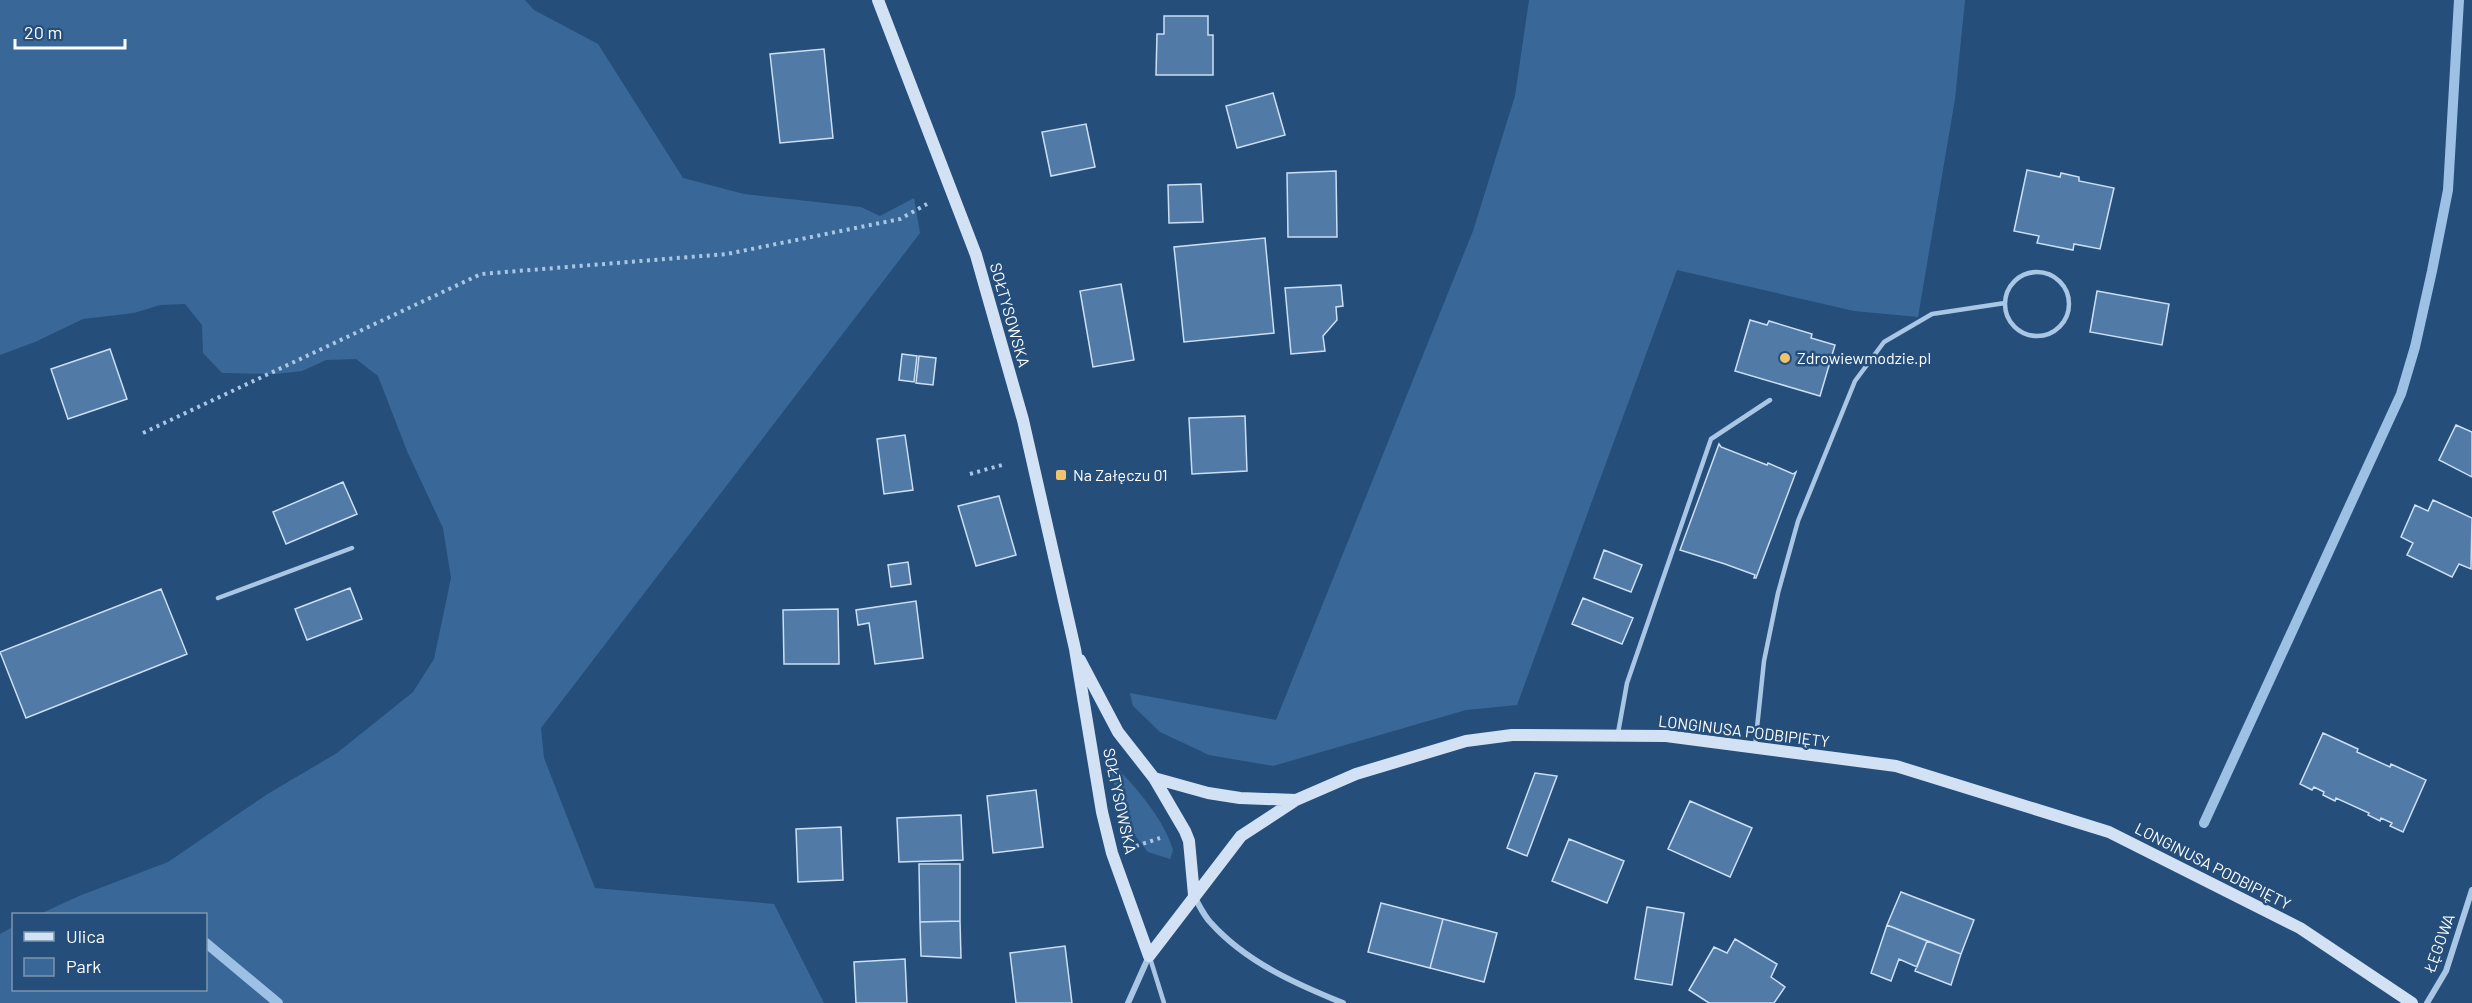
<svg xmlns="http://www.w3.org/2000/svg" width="2472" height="1003" viewBox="0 0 2472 1003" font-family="Barlow,sans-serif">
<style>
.green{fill:#396898}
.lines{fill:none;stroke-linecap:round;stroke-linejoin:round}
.stream{stroke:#9dc1e5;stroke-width:10}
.building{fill:#517ba6;stroke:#cbdff4;stroke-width:1.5}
.path{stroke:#a9c6e4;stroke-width:4;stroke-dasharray:3 4.5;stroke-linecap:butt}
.lane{stroke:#a9c6e4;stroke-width:4.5}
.street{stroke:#a9c6e4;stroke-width:6}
.secondary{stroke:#d2e2f4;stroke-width:12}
.poi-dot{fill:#eec46e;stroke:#254e7b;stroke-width:2}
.labels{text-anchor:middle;stroke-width:5;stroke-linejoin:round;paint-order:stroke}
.street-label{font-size:16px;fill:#fff;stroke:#254e7b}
.poi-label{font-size:16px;fill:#fff;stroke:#254e7b;text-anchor:start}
</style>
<rect width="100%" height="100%" fill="#254e7b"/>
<path class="green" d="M0,0h525l9,10 64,34 85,134 61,16 117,13 19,9 34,-18 6,35 -379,495 3,30 51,130 179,16 50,99h-824v-69l13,-7 1,63h192v-76h-166l39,-18 89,-34 98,-67 71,-42 76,-61 21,-33 17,-81 -8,-50 -36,-77 -29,-75 -22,-17 -30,1 -24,11 -26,3 -54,-1 -19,-20 -1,-28 -17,-21 -25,1 -26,8 -51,6 -48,23 -35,13z
M1529,0h436l-10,99 -37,218 -64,-6 -177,-41 -160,435 -51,5 -193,56 -64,-11 -49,-23 -27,-26 -3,-13 146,27 197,-489 42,-135z
M1115,769l5,2c20,21 45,51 53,79l-3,9 -22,-7 -25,-32 -12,-48z"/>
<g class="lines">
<path class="stream" d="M2204,823l197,-429 14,-47 17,-76 16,-81 11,-190
M206,943l72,60"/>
</g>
<path class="building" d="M1164,16h44v19h5v40h-57l1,-41h7z
M824,49l9,89 -53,5 -10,-89z
M1273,93l12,42 -48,13 -11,-42z
M1086,124l9,43 -44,9 -9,-44z
M2027,170l33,7 1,-4 18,4v4l35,7 -14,61 -26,-5 -1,6 -36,-7 2,-7 -25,-5z
M1336,171l1,66h-49l-1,-64z
M1201,184l2,38 -34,1 -1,-38z
M1265,238l9,95 -90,9 -10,-95z
M1121,284l13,76 -41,7 -13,-76z
M1341,285l2,21 -7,1 1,13 -14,16 2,15 -34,3 -6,-66z
M2097,291l72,13 -7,41 -72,-13z
M1750,320l17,5 2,-4 43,13 -1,4 24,7 -15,51 -85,-25z
M110,349l17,50 -59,20 -17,-50z
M902,354l15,2 -3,26 -15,-2z
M919,356l17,2 -3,27 -17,-2z
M1245,416l2,55 -55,3 -3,-56z
M2456,425l16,7v45l-33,-17z
M905,435l8,55 -29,4 -7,-55z
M1719,444l2,3 46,18 1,-2 25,11 3,-2 -40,106h-2l1,-3 -30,-11 -45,-14z
M343,482l14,32 -71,30 -13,-32z
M999,496l17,59 -40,11 -18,-60z
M2433,500l39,18 -1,51 -12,-5 -7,13 -45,-22 6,-12 -12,-6 14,-32 13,6z
M1604,550l38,15 -11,27 -37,-14z
M908,562l3,22 -20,3 -3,-22z
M350,588l12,31 -55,21 -12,-31z
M161,589l26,65 -161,64 -26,-66z
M1583,598l50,20 -11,26 -50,-20z
M916,601l7,57 -48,6 -6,-41 -11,2 -2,-15z
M838,609l1,55h-55l-1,-54z
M2323,733l35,16 -1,3 33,15 1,-3 35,16 -23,52 -13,-6 2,-3 -11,-5 -1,3 -12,-6 1,-2 -33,-15 -1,3 -12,-6 1,-3 -10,-5 -2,3 -12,-6z
M1535,773l22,3 -30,80 -20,-8z
M1036,790l7,57 -50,6 -6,-57z
M1690,801l62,27 -22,49 -62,-28z
M961,815l2,45 -64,2 -2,-44z
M841,827l2,53 -45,2 -2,-53z
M1569,839l55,22 -17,42 -55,-22z
M919,864h41v57l-40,1z
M1901,892l73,28 -13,34 -74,-29z
M1381,903l62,16 -13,49 -62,-16z
M1647,907l37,6 -12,72 -37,-6z
M1443,919l54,14 -13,49 -54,-14z
M960,921l1,37 -40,-2 -1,-34z
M1887,925l40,16 -10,26 -18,-8 -8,22 -20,-8z
M1735,939l42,25 -6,13 14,10 -11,16h-65l-20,-13 25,-43 13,6z
M1927,941l34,13 -10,31 -36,-14z
M1065,946l7,57h-56l-6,-50z
M905,959l2,44h-51l-2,-41z"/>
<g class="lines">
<path class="path" d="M143,433l338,-159 246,-20 173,-35 27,-15
M970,474l32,-9
M1136,846l24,-8"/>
<path class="lane" d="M2005 304a32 32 0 1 1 64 0a32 32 0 1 1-64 0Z
M218,598l134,-50
M1618,733l9,-50 84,-244 59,-39
M1755,747l9,-86 14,-68 20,-72 57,-140 29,-39 48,-28 73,-11
M1150,958l14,45"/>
<path class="street" d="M1194,896c5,9 10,20 17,27 35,39 85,61 132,80
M1128,1003l21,-47
M2427,1003l19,-32 26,-81"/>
<path class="secondary" d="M878,0l98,255 47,165 52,229 27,163 10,41 37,103
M1080,660l38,72 36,46 31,53 4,10 5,54
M1154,778l54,15 32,5 56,2
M1149,956l92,-120 55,-36 60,-26 110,-33 46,-6 154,1 230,30 213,66 191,96 112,75"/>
</g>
<g class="poi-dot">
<circle cx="1785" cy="358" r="6"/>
<rect x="1055" y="469" width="12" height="12" rx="3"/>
</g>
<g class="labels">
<g class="street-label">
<text transform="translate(1010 315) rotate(74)" y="6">SOŁTYSOWSKA</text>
<text transform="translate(1744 731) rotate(7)" y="6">LONGINUSA PODBIPIĘTY</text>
<text transform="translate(1120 801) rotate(78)" y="6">SOŁTYSOWSKA</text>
<text transform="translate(2213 866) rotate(27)" y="6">LONGINUSA PODBIPIĘTY</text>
<text transform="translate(2439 943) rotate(-70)" y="6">ŁĘGOWA</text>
</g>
<g class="poi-label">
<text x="1797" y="364">Zdrowiewmodzie.pl</text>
<text x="1073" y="481">Na Załęczu 01</text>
</g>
</g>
<rect x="12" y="913" width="195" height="78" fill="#254e7b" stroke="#7c95b0" stroke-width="1.5"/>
<rect x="24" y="932" width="30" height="9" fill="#d2e2f4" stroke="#7c95b0" stroke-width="1.5"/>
<text x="66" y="943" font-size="18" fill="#ffffff">Ulica</text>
<rect x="24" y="958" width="30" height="18" fill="#396898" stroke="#7c95b0" stroke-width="1.5"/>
<text x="66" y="973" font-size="18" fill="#ffffff">Park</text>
<path d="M15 39v9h110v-9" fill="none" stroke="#ffffff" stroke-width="3"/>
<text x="24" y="39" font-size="18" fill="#ffffff" stroke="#254e7b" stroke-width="4.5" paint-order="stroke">20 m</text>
</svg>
